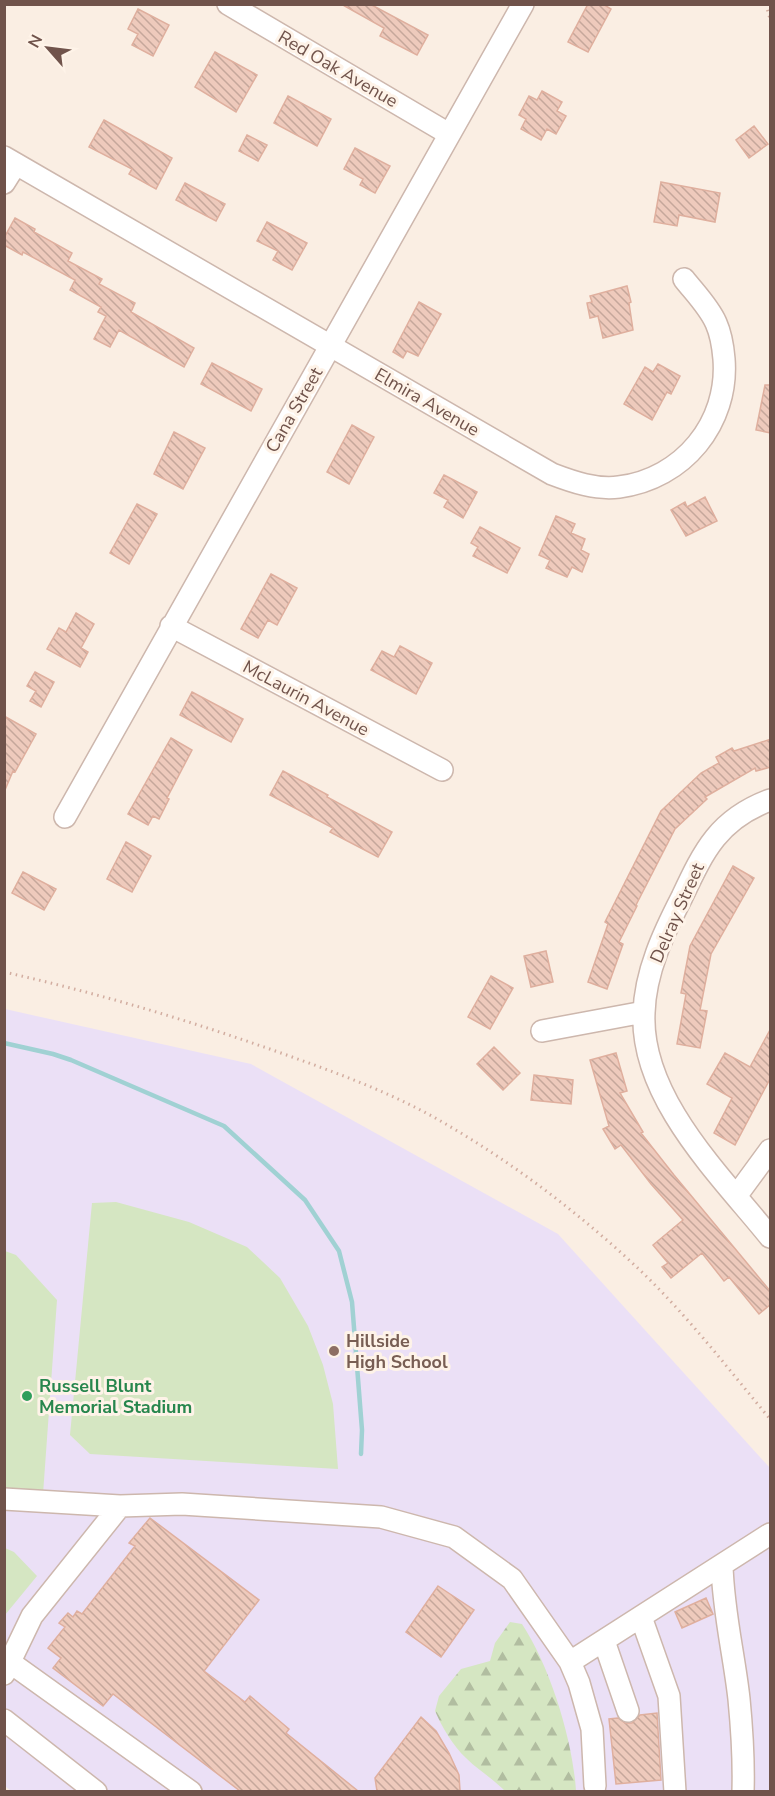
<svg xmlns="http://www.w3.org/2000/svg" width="775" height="1796" viewBox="0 0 775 1796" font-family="'Nunito Sans',sans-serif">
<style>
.education{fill:#ebe0f6}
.forest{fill:url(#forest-firs)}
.pitch{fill:#d5e6c2}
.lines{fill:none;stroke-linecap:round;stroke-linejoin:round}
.stream{stroke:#a0d1d3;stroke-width:4.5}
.building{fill:url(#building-back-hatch);stroke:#dfaf9e;stroke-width:1.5}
.minor-casing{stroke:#cdb7ad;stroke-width:24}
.path{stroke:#d2ada0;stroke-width:3;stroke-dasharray:1.5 4.5;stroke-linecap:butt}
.minor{stroke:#fff;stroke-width:21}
.education-dot{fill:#8d6e63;stroke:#fef3e8;stroke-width:2}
.leisure-dot{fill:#2e9e5b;stroke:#fef3e8;stroke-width:2}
.labels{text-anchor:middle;stroke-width:6;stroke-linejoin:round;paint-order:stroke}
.street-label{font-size:18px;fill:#70534b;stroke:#fef3e8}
.education-label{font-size:18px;font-weight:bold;fill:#785e54;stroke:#fef3e8;text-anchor:start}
.leisure-label{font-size:18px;font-weight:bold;fill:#27864d;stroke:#fef3e8;text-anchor:start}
</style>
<defs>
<pattern id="forest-firs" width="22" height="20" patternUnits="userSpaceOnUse" patternTransform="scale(1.5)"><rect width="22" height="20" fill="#d5e6c2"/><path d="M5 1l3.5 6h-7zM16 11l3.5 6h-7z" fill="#b1bda0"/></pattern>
<pattern id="building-back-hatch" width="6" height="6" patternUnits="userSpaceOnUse" patternTransform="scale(1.5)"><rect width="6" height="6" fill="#eecabc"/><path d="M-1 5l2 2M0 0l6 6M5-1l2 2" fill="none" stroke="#c5a79b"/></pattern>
</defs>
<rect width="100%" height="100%" fill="#faeee3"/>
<path class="education" d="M5,1009l246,55 307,170 212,234v323l-758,1 -7,-6z"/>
<path class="forest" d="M510,1622l12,2c28,42 51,117 54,167h-71c-13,-13 -27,-21 -39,-33 -13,-12 -24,-31 -31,-47l4,-15 22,-27 29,-8 5,-18z"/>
<path class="pitch" d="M116,1202l73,20 58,25 33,31 28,48 15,39 10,39 5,65 -248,-15 -20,-19 22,-232z
M5,1251l11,4 41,45 -14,194 -38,-1z
M5,1548l9,4 23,24 -32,39z"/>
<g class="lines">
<path class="stream" d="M4,1043l49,11 18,6 153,66 81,74 34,51 13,51 10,128 -1,24"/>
</g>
<path class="building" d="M341,4h29l58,31 -11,20 -37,-19 4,-8z
M588,4h15l8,5 -23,43 -20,-10z
M138,9l31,16 -16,31 -21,-11 6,-11 -10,-5z
M215,52l42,23 -21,37 -41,-25z
M542,91l20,11 -5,9 9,5 -10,18 -9,-5 -6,11 -20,-11 5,-10 -7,-4 10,-19 8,4z
M288,96l43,23 -14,27 -43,-23z
M104,120l68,38 -16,31 -27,-15 3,-5 -43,-22z
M754,126l14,18 -19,14 -13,-18z
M247,135l20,10 -9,16 -19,-10z
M355,148l35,18 -15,27 -15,-8 3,-6 -19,-10z
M661,182l59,11 -5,29 -36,-7 -2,11 -23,-4z
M185,183l40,21 -9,17 -40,-21z
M15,218l20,11 -1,3 38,21 -4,8 34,18 -3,5 36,19 -4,9 63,36 -10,19 -65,-37 -9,17 -16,-8 12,-23 -8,-4 3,-5 -31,-17 5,-10 -52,-28 -1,3 -18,-10v-7z
M267,222l40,21 -15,27 -19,-10 5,-9 -21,-10z
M627,286l4,16 -2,1 4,27 -30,8 -5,-22 -8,2 -3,-15 5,-1 -2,-6z
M419,302l22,12 -23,42 -11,-5 -4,7 -10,-6z
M212,363l50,26 -11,22 -50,-27z
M658,364l22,12 -9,18 -4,-2 -15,28 -28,-16 21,-37 8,5z
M765,385h6v48l-15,-3z
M352,425l22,12 -25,47 -22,-12z
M174,432l31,16 -22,41 -29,-15z
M444,475l33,17 -14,26 -19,-11 4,-7 -14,-7z
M705,497l12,24 -31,15 -15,-26 14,-8 2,5z
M137,504l20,10 -28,50 -19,-11z
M556,516l19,8 -4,9 14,6 -4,11 8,4 -7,18 -10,-5 -5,10 -21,-9 4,-8 -11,-5z
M480,527l40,21 -13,25 -34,-17 5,-9 -7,-4z
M271,574l26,14 -20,37 -9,-5 -10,18 -17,-9z
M76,613l18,11 -13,24 7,4 -8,15 -33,-18 12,-21 7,4z
M400,646l32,17 -16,31 -45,-24 11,-19 12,6z
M35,672l19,10 -13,25 -11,-6 6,-10 -9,-5z
M192,692l51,27 -12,23 -51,-27z
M4,716l32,18 -21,38 -2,-1 -8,19z
M171,738l21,12 -25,48 2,1 -10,20 -6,-3 -5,9 -20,-11z
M771,739v28l-15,4 -1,-3 -50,29 2,2 -32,30 -39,76 1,1 -18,36 4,2 -16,45 -19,-7 20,-58 -3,-2 56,-111 40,-38 18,-10 -3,-6 16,-9 2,3z
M283,771l45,24 -1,2 65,35 -14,25 -48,-25 3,-4 -63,-33z
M126,842l25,14 -19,36 -25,-13z
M733,866l21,12 -43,76 -11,56 7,1 -7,37 -23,-4 9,-50 -5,-1 9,-47z
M23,872l33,17 -12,21 -32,-17z
M546,951l7,31 -22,5 -7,-31z
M491,976l22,12 -23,41 -22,-12z
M771,1028v49l-36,68 -21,-12 18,-35 -25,-14 18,-31 25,14z
M494,1047l26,26 -17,17 -26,-26z
M616,1053l11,38 -7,2 23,39 -2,1 33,42 97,117v12l-12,10 -30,-37 -5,4 -22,-28 -31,25 -9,-11 6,-4 -15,-18 30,-25 -32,-36 -30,-39 -6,4 -12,-20 6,-3 -19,-66z
M534,1075l39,5 -2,24 -40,-4z
M150,1518l109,82 -55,71 41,31 5,-6 39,33 -3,4 72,58h-118l-127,-97 -10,12 -50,-38 8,-10 -13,-10 17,-21 -6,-4 9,-10 5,4 4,-6 5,3 53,-68 -6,-3z
M438,1586l36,24 -33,47 -35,-25z
M706,1598l7,16 -31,14 -7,-16z
M657,1713l4,67 -45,4 -7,-65 9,-1 7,5h7l8,-8z
M421,1717l15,14 13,22 10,22 1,16h-83l-2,-13z"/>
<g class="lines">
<defs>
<path id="minor" d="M228,4l221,130
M4,157l548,317c21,8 44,16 67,13 64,-8 110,-64 105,-128 -1,-12 -3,-25 -8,-36 -7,-16 -21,-30 -32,-44
M4,183l12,-19
M171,626l271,144
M770,800c-51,19 -66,50 -88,97 -18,35 -37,75 -38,116 -4,85 77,163 126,224
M65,817l458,-813
M542,1031l102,-19
M737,1195l33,-45
M4,1499l116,7
M722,1565c1,46 12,89 17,134 3,31 5,61 4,93
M641,1617l28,79 6,96
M604,1641l24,70
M570,1662l200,-128
M11,1663l180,129
M4,1674l28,-58 88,-110 62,-2 199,13 73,20 58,42 58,83 9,21 13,46 3,57
M4,1720l92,72"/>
</defs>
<use href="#minor" class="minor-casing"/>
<path class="path" d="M766,4l4,15
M4,972c94,21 187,49 277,81 56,20 112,40 163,70 67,39 127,84 184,136 53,48 97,106 142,160"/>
<use href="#minor" class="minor"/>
</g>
<circle class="education-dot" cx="334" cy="1351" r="6"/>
<circle class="leisure-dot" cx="27" cy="1396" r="6"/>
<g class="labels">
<g class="street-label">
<text transform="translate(338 69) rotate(30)" y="6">Red Oak Avenue</text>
<text transform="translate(427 402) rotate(30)" y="6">Elmira Avenue</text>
<text transform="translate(294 410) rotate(-60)" y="6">Cana Street</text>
<text transform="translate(306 698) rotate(28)" y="6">McLaurin Avenue</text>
<text transform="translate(677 913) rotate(-66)" y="6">Delray Street</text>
</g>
<g class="education-label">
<text x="346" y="1347">Hillside<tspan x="346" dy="21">High School</tspan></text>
</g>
<g class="leisure-label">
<text x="39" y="1392">Russell Blunt<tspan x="39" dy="21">Memorial Stadium</tspan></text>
</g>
</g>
<rect width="775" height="1796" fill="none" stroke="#70534b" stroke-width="12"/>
<g transform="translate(48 48) rotate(298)" stroke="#fef3e8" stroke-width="4.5" paint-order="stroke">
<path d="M0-4.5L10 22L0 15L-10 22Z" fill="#70534b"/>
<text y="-9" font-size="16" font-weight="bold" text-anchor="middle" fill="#70534b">N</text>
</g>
</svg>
